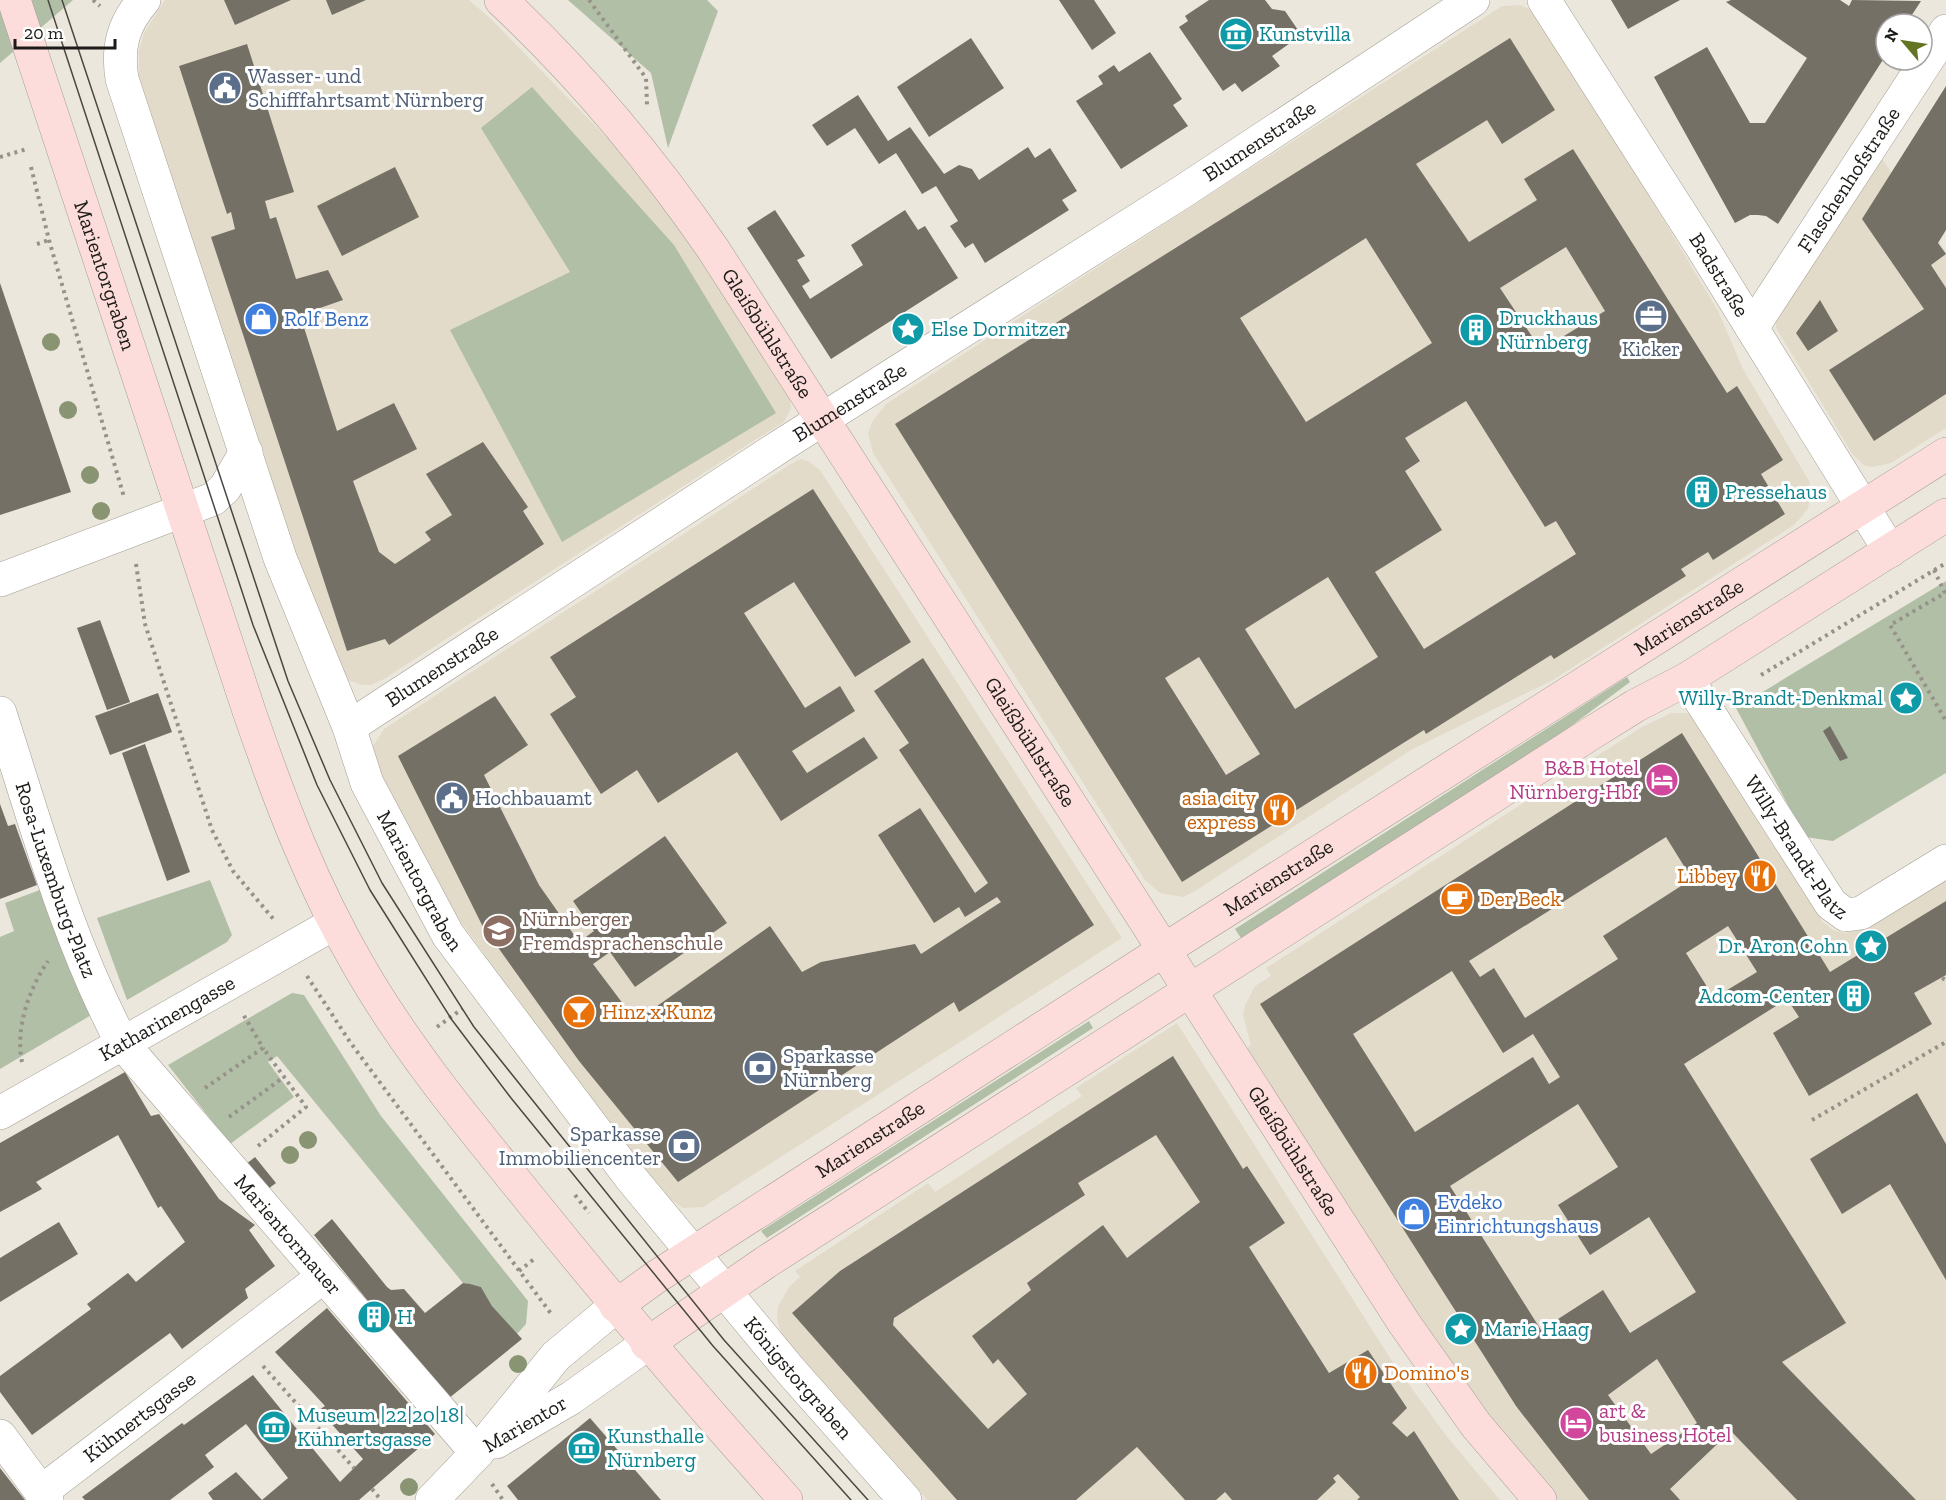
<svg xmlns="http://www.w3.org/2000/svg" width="1946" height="1500" viewBox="0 0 1946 1500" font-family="'Zilla Slab',serif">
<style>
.built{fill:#e2dbc9}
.green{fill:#b1bfa7}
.building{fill:#747066;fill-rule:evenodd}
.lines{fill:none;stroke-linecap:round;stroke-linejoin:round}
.street-casing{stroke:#a29e93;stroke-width:34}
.secondary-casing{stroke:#a29e93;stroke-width:34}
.path{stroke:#96928a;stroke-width:4;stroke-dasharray:3 4.5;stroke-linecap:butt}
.street{stroke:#fff;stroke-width:33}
.secondary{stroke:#fcdddb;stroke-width:33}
.tram{stroke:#4a4842;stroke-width:1.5}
.tree{fill:#889472}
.labels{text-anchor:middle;stroke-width:6;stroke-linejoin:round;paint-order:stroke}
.culture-label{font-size:21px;fill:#0d838f;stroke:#fff;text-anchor:start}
.service-label{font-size:21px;fill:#4e5e75;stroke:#fff;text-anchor:start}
.street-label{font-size:21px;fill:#1d1b17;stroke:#fff}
.shop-label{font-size:21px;fill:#366cbe;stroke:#fff;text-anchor:start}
.hotel-label{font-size:21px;fill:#b23c85;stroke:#fff;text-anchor:end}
.food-label{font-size:21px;fill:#c56008;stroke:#fff;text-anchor:start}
.education-label{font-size:21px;fill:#785e54;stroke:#fff;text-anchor:start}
</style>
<rect width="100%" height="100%" fill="#ece7dc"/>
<path class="built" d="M469,0l23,20 117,120 77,95 104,162 1,11 -7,14 -26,16 -374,241 -13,6h-10l-22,-9 -11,-12 -189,-577v-36l5,-18 21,-33z
M1520,5l15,7 57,88 126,211 25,58 66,112 2,9 -3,19 -14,16 -241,155 -142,70 -216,141 -12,6 -23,-4 -15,-13 -272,-427 -5,-20 4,-11 14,-18 599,-387 17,-11z
M1880,156l66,96v176l-55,35 -18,4 -8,-1 -12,-11 -77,-127v-7z
M801,459l7,2 12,9 302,468 -419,269 -20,1 -23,-16 -202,-274 -31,-47 -52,-99 -4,-23 13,-20 410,-267z
M1671,713h16l7,3 54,80 74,125 11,9 11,3 21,-4 81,-49v620h-390l-28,-31 -66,-86 -217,-334 6,-4 -8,-30 2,-10 10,-19 16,-10 -5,-8 376,-241z
M1177,1023l217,341 54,74 52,62h-573l-146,-165 -4,-17 1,-11 11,-20 11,-10 -5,-6 133,-88 7,9 147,-96 -6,-8z"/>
<path class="green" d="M0,0h73l-73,63z
M568,0h139l11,11 -50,137 -17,-75z
M532,87l142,158 102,168 -214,129 -112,-212 120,-58 -89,-144z
M1946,581v192l-113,68 -28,-4 -69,-129z
M1627,677l3,5 -154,115 -229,150 -12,-18z
M210,880l22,55 -5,7 -100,58 -30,-82z
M48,887l45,127 -93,55v-132l14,-6 -9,-28z
M292,993l12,2 77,121 147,185 -2,23 -9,10 -25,-28 -11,-19 -18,-4 -186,-227 -9,6 26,35 -64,47 -62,-79z
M1089,1021l4,7 -326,210 -6,-7z"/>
<path class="building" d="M224,0h67l-56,25z
M326,0h40l-34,15z
M1059,0h35l22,33 -24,17z
M1209,0h56l7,9 13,2 13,19 -5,11 -21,15 8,10 -38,26 -7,-9 -12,8 -44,-64 9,-6 -3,-5z
M1611,0h69l-52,29z
M1731,0h109l9,6 3,-6 69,1 -15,23h-20v31l-108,169 -12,-8 -8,-1h-8l-15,8 -81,-146 53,-30 43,76h15l42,-65 -81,-56z
M971,38l33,50 -75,49 -32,-50z
M1510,38l45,72 -53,34 -15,-24 -71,44 53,78 68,-42 -13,-21 49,-30 154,244 10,-7 46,74 -22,14 24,40 -72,46 -5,-8 -27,17 5,7 -132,83 -3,-4 -125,79 -2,-4 -242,152 -287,-458zM1366,238l66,105 -126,79 -66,-104zM1566,247l39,64 -64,39 -41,-62zM1466,401l79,126 11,-6 20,33 -152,95 -49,-77 67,-42 -37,-59 15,-10 -15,-23zM1328,577l50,80 -83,52 -50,-80zM1199,657l61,97 -34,21 -61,-97z
M247,44l47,148 -29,9 5,18 6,-2 20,62 32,-9 15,30 -43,15 37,116 57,-28 23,46 -64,32 26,71 16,12 36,-24 -6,-8 27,-17 -26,-41 57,-32 45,65 -5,4 21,33 -155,101 -4,-6 -38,12 -136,-414 24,-8 -4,-17 -4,2 -48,-148z
M1150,52l32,47 -9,6 15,21 -67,43 -45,-68 27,-17 -5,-8 16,-11 5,7z
M1946,86v144l-8,13 8,11 -15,11 15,23v106l-72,47 -45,-71 95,-61 -62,-90z
M858,95l30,46 22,-14 34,47 15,-9 13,4 7,11 49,-33 7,11 15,-10 27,43 -15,9 7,10 -84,53 -12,-20 -8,5 -15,-22 8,-5 -22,-35 -14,8 -26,-41 -17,11 -24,-36 -28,18 -15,-21z
M395,167l24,50 -77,39 -25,-50z
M775,210l30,46 -8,4 13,21 -8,5 8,13 53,-34 -12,-20 54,-35 13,20 7,-4 33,52 -127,81 -84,-131z
M0,283l71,209 -71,23z
M1820,300l18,31 -30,20 -12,-18z
M813,489l98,153 -56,35 -61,-95 -50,31 61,95 35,-22 15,25 -63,40 15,22 57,-36 14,21 -97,63 -44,-69 -79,51 -21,-33 -36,24 -51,-80 26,-17 -26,-40z
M100,620l30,82 -23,8 -30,-82z
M923,658l171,267 -135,87 -5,-10 -276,180 -99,-121 -97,-136 -84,-169 97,-60 33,49 -44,30 55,110 40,57 15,-11 -21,-30 92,-65 62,87 -92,64 -25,-35 -17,12 43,57 134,-95 32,46 19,-10 94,-18 6,10 80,-52 -4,-5 -32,20 -6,-10 -25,16 -56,-88 42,-27 55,85 13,-10 -89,-133 10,-7 -35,-52z
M158,693l14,39 -62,23 -15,-39z
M1830,726l18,32 -8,3 -17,-30z
M1682,733l148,239 116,-71v74l-32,18 18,31 -123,72 -36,-63 26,-16 -12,-18 -103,65 162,259 -64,39 134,138h-119l-66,-69 -61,58 10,11h-91l-73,-94 -256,-402zM1666,837l26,42 -89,57 15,23 -93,59 -31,-50 -14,9 -11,-16zM1728,926l29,46 -43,26 -28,-45zM1452,971l51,82 30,-19 27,43 -11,7 -16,-27 -118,75 -62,-98zM1578,1104l40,63 -60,38 32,50 59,-38 47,75 -66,41 -27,-43 -62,40 -91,-144zM1657,1359l40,64 -46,31 -43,-59z
M145,744l45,128 -23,9 -45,-128z
M0,804l8,22 7,-2 22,61 -37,14z
M1173,1056l70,113 4,-3 38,57 -36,24 80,126 39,-23 39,58 -15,15 15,14 7,-6 45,69h-102l3,-3 -22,-23 -5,4 3,4 -19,18h-85l-7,-8 -9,8h-31l-48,-53 -61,53h-119l-165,-187 48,-42zM1156,1135l44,67 -73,56 -24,-33 -76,58 4,7 -59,46 21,28 5,-5 29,35 -39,35 -95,-104 1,-7 191,-123 -7,-12z
M125,1072l26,44 8,-2 60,85 36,26 -6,5 26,36 -30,23 3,9 -66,51 -12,-16 -138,102 -32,-43v-16l91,-67 -4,-5 41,-31 8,9 49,-40 -24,-36 -3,2 -40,-73 -82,47 6,7 -42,23v-69z
M1917,1093l29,51v136l-56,-96 -48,30 -32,-55z
M255,1157l21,26 -16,12 -20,-26z
M332,1219l55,68 4,3 13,-1 21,24 38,-30 7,1 11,3 11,19 30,33 -79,64 -87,-92 12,-10 -54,-66z
M59,1222l19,32 -78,48v-44z
M327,1308l108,126 -76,66h-146l-5,-7 28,-21 26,28 26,-22 -42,-54 -41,31 9,12 -44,33h-85l-3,-3 100,-74 2,2 69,-50 87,107 23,-23 -44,-49 6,-4 -50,-54z
M590,1418l71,82h-143l-11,-14z
M0,1468l25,32h-25z"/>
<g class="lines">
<defs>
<g id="street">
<path id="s1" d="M144,0c-21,24 -27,47 -22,79l158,479 69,169 18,56 81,152 183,243 159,192 115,130"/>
<path id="s2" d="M1544,0l156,244 190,307"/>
<path id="s3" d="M1752,328l194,-297"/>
<path d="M0,580l213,-81 12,-11 21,-36"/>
<path id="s4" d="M1687,679l144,225 15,11 15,-2 85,-52"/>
<path id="s5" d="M0,713c36,112 67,225 122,330l355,410"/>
<path id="s6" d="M349,727l433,-282 400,-253 291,-192"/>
<path id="s7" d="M0,1113l335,-190"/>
<path d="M0,1436l47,64"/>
<path d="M496,1442l75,-44 76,-54"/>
<path id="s8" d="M41,1492l282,-215"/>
<path d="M432,1500l45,-47 79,-97 60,-50"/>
</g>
<g id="secondary">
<path id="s9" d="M14,0l235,711c31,90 63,175 111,257 48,83 109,156 169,230 83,103 168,203 257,302"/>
<path id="s10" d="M501,0c80,75 150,159 212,249l691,1074 72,102 64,75"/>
<path id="s11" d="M616,1306l40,-29 508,-327 782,-496"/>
<path d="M647,1344l119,-82 821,-526 48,-30 52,-27 259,-164"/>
</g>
</defs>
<use href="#street" class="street-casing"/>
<use href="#secondary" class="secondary-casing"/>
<path class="path" d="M93,0l7,6
M589,0l57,78 1,27
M0,157l27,-8
M31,167l18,73 75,257
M37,244l12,-4
M136,564l9,60 67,206 21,41 42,50
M1934,570l11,23 -55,32 56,96
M1761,675l185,-112
M307,976l43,66 202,273
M1942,978l4,2
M437,1027l25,-18
M22,1062c-7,-34 7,-73 26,-101
M205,1088l58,-40 -20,-34
M229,1117l55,-40
M1812,1120l134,-78
M258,1146l48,-39 -43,-59
M575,1195l14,18
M519,1271l15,-12
M263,1366l91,102
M492,1484l11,16
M372,1489l9,11"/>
<use href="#street" class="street"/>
<use href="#secondary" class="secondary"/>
<path class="tram" d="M48,0l205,625 64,160 53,105 82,130 59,78 202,248 138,154
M62,0l226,681 42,99 52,103 92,144 250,313 144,160"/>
</g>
<g class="tree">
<circle cx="51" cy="342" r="9"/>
<circle cx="68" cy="410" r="9"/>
<circle cx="90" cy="475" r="9"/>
<circle cx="101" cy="511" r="9"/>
<circle cx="308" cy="1140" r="9"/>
<circle cx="290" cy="1155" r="9"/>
<circle cx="518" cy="1364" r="9"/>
<circle cx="409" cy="1487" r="9"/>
</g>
<defs>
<symbol id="museum-disc" viewBox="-11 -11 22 22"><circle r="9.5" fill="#0f9aa8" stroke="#fff"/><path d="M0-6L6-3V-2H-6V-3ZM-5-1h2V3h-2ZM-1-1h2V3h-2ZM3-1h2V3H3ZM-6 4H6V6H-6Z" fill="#fff"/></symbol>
<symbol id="civic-disc" viewBox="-11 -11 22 22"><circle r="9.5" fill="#5c6f8a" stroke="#fff"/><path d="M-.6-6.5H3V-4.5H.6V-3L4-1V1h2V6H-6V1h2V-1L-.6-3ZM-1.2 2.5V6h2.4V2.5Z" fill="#fff"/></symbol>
<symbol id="office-disc" viewBox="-11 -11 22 22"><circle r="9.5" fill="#5c6f8a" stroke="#fff"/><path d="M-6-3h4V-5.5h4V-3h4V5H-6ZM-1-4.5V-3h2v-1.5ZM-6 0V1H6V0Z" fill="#fff"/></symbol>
<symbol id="shop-disc" viewBox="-11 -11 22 22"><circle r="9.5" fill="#3f7fe0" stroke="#fff"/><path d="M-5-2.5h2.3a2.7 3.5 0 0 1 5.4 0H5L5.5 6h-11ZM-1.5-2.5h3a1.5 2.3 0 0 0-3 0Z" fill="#fff"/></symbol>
<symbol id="sight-disc" viewBox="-11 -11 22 22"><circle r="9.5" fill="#0f9aa8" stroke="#fff"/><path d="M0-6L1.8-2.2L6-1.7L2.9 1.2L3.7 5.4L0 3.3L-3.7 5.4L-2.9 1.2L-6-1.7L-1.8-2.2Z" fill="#fff"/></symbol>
<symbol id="building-disc" viewBox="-11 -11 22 22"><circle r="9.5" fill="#0f9aa8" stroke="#fff"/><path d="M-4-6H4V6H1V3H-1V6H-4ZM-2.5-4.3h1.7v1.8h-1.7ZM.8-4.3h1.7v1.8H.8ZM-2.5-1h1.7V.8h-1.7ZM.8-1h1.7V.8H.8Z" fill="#fff"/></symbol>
<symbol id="hotel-disc" viewBox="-11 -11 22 22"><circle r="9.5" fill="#d1479c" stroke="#fff"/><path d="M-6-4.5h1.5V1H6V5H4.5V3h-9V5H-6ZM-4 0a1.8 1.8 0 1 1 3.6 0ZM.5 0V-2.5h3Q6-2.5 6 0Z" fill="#fff"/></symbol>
<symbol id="restaurant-disc" viewBox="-11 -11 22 22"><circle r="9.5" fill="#e8710a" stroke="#fff"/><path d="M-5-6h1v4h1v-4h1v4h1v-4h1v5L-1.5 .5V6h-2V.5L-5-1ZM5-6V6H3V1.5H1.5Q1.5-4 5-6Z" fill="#fff"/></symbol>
<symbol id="cafe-disc" viewBox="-11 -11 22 22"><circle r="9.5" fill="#e8710a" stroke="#fff"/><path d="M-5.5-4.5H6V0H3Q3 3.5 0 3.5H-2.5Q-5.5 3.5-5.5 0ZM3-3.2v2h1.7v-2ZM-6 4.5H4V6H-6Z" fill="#fff"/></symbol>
<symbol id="school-disc" viewBox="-11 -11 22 22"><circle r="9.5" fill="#8d6e63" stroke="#fff"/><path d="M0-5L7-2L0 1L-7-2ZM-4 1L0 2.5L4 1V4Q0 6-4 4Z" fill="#fff"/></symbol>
<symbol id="bar-disc" viewBox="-11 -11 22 22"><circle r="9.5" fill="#e8710a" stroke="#fff"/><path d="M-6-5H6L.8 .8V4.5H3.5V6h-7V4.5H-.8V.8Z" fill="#fff"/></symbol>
<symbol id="bank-disc" viewBox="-11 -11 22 22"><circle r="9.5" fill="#5c6f8a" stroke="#fff"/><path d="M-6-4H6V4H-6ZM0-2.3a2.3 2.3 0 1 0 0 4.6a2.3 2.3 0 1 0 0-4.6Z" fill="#fff"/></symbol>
</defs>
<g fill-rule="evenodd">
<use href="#museum-disc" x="1217" y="15" width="38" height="38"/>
<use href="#civic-disc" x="206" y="69" width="38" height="38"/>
<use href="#office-disc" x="1632" y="297" width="38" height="38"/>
<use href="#shop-disc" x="242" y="300" width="38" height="38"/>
<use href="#sight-disc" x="889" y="310" width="38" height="38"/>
<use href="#building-disc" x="1457" y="311" width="38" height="38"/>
<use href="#building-disc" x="1683" y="473" width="38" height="38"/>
<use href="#sight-disc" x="1887" y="679" width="38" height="38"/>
<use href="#hotel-disc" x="1643" y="761" width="38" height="38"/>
<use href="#civic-disc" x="433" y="779" width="38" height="38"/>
<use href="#restaurant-disc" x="1260" y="791" width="38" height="38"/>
<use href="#restaurant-disc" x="1741" y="857" width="38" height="38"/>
<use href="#cafe-disc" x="1438" y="880" width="38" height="38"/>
<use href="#school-disc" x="480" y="912" width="38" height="38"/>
<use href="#sight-disc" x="1852" y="927" width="38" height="38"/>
<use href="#building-disc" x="1835" y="977" width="38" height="38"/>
<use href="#bar-disc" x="560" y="993" width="38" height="38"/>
<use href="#bank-disc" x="741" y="1049" width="38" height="38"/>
<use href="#bank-disc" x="665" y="1127" width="38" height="38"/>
<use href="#shop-disc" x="1395" y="1195" width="38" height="38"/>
<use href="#building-disc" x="355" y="1298" width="38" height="38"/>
<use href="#sight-disc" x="1442" y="1310" width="38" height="38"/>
<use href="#restaurant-disc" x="1342" y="1354" width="38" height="38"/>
<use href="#hotel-disc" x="1557" y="1404" width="38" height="38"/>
<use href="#museum-disc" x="255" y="1408" width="38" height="38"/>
<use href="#museum-disc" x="565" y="1429" width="38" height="38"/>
</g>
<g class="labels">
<g class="culture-label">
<text x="1259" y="41">Kunstvilla</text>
<text x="1499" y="325">Druckhaus<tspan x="1499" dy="24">Nürnberg</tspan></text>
<text x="931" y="336">Else Dormitzer</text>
<text x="1725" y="499">Pressehaus</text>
<text x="1883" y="705" text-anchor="end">Willy-Brandt-Denkmal</text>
<text x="1848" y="953" text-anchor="end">Dr. Aron Cohn</text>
<text x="1831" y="1003" text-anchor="end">Adcom-Center</text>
<text x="397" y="1324">H</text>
<text x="1484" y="1336">Marie Haag</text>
<text x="297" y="1422">Museum |22|20|18|<tspan x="297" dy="24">Kühnertsgasse</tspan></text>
<text x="607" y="1443">Kunsthalle<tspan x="607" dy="24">Nürnberg</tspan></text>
</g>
<g class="service-label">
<text x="248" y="83">Wasser- und<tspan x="248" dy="24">Schifffahrtsamt Nürnberg</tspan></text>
<text x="1651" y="356" text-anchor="middle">Kicker</text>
<text x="475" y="805">Hochbauamt</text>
<text x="783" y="1063">Sparkasse<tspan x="783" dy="24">Nürnberg</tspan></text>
<text x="661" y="1141" text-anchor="end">Sparkasse<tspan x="661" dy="24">Immobiliencenter</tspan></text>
</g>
<g class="street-label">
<text dy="7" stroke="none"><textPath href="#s6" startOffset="1083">Blumenstraße</textPath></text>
<text dy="7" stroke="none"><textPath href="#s3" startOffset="177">Flaschenhofstraße</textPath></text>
<text dy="7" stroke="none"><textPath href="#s2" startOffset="326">Badstraße</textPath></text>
<text dy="7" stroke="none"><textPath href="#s9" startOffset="290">Marientorgraben</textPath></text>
<text dy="7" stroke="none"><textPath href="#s10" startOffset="428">Gleißbühlstraße</textPath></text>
<text dy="7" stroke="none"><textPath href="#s6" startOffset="597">Blumenstraße</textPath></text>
<text dy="7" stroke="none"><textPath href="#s11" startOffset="1275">Marienstraße</textPath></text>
<text dy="7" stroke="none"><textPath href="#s6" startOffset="111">Blumenstraße</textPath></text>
<text dy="7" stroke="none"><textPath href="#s10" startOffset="914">Gleißbühlstraße</textPath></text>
<text dy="7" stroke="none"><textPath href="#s4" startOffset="201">Willy-Brandt-Platz</textPath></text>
<text dy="7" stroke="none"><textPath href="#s11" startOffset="789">Marienstraße</textPath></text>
<text dy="7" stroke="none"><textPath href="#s5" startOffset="176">Rosa-Luxemburg-Platz</textPath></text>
<text dy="7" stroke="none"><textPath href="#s1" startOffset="942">Marientorgraben</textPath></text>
<text dy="7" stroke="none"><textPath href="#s7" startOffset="192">Katharinengasse</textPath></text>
<text dy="7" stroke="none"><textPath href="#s11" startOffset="304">Marienstraße</textPath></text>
<text dy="7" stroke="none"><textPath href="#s10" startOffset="1400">Gleißbühlstraße</textPath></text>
<text dy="7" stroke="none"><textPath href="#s5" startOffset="606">Marientormauer</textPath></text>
<text dy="7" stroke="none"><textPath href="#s1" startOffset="1568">Königstorgraben</textPath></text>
<text dy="7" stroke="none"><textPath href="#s8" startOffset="124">Kühnertsgasse</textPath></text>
<text transform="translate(525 1424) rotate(-30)" y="7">Marientor</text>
</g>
<g class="shop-label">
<text x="284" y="326">Rolf Benz</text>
<text x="1437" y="1209">Evdeko<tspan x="1437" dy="24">Einrichtungshaus</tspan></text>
</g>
<g class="hotel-label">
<text x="1639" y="775">B&amp;B Hotel<tspan x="1639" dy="24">Nürnberg-Hbf</tspan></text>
<text x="1599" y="1418" text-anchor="start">art &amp;<tspan x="1599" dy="24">business Hotel</tspan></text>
</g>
<g class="food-label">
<text x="1256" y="805" text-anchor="end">asia city<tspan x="1256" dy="24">express</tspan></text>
<text x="1737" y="883" text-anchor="end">Libbey</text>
<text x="1480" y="906">Der Beck</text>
<text x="602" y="1019">Hinz x Kunz</text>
<text x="1384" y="1380">Domino's</text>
</g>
<g class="education-label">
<text x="522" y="926">Nürnberger<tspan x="522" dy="24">Fremdsprachenschule</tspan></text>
</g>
</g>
<g transform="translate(1904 42) rotate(299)"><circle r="28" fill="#ffffff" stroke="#a5a4a2" stroke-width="1.5"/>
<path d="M0-4.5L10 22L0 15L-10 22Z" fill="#637523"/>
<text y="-9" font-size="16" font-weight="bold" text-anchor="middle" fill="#1d1b17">N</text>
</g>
<path d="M15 39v9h100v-9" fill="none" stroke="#1d1b17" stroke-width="3"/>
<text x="24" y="39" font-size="18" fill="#1d1b17" stroke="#ffffff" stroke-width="4.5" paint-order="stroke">20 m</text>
</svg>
